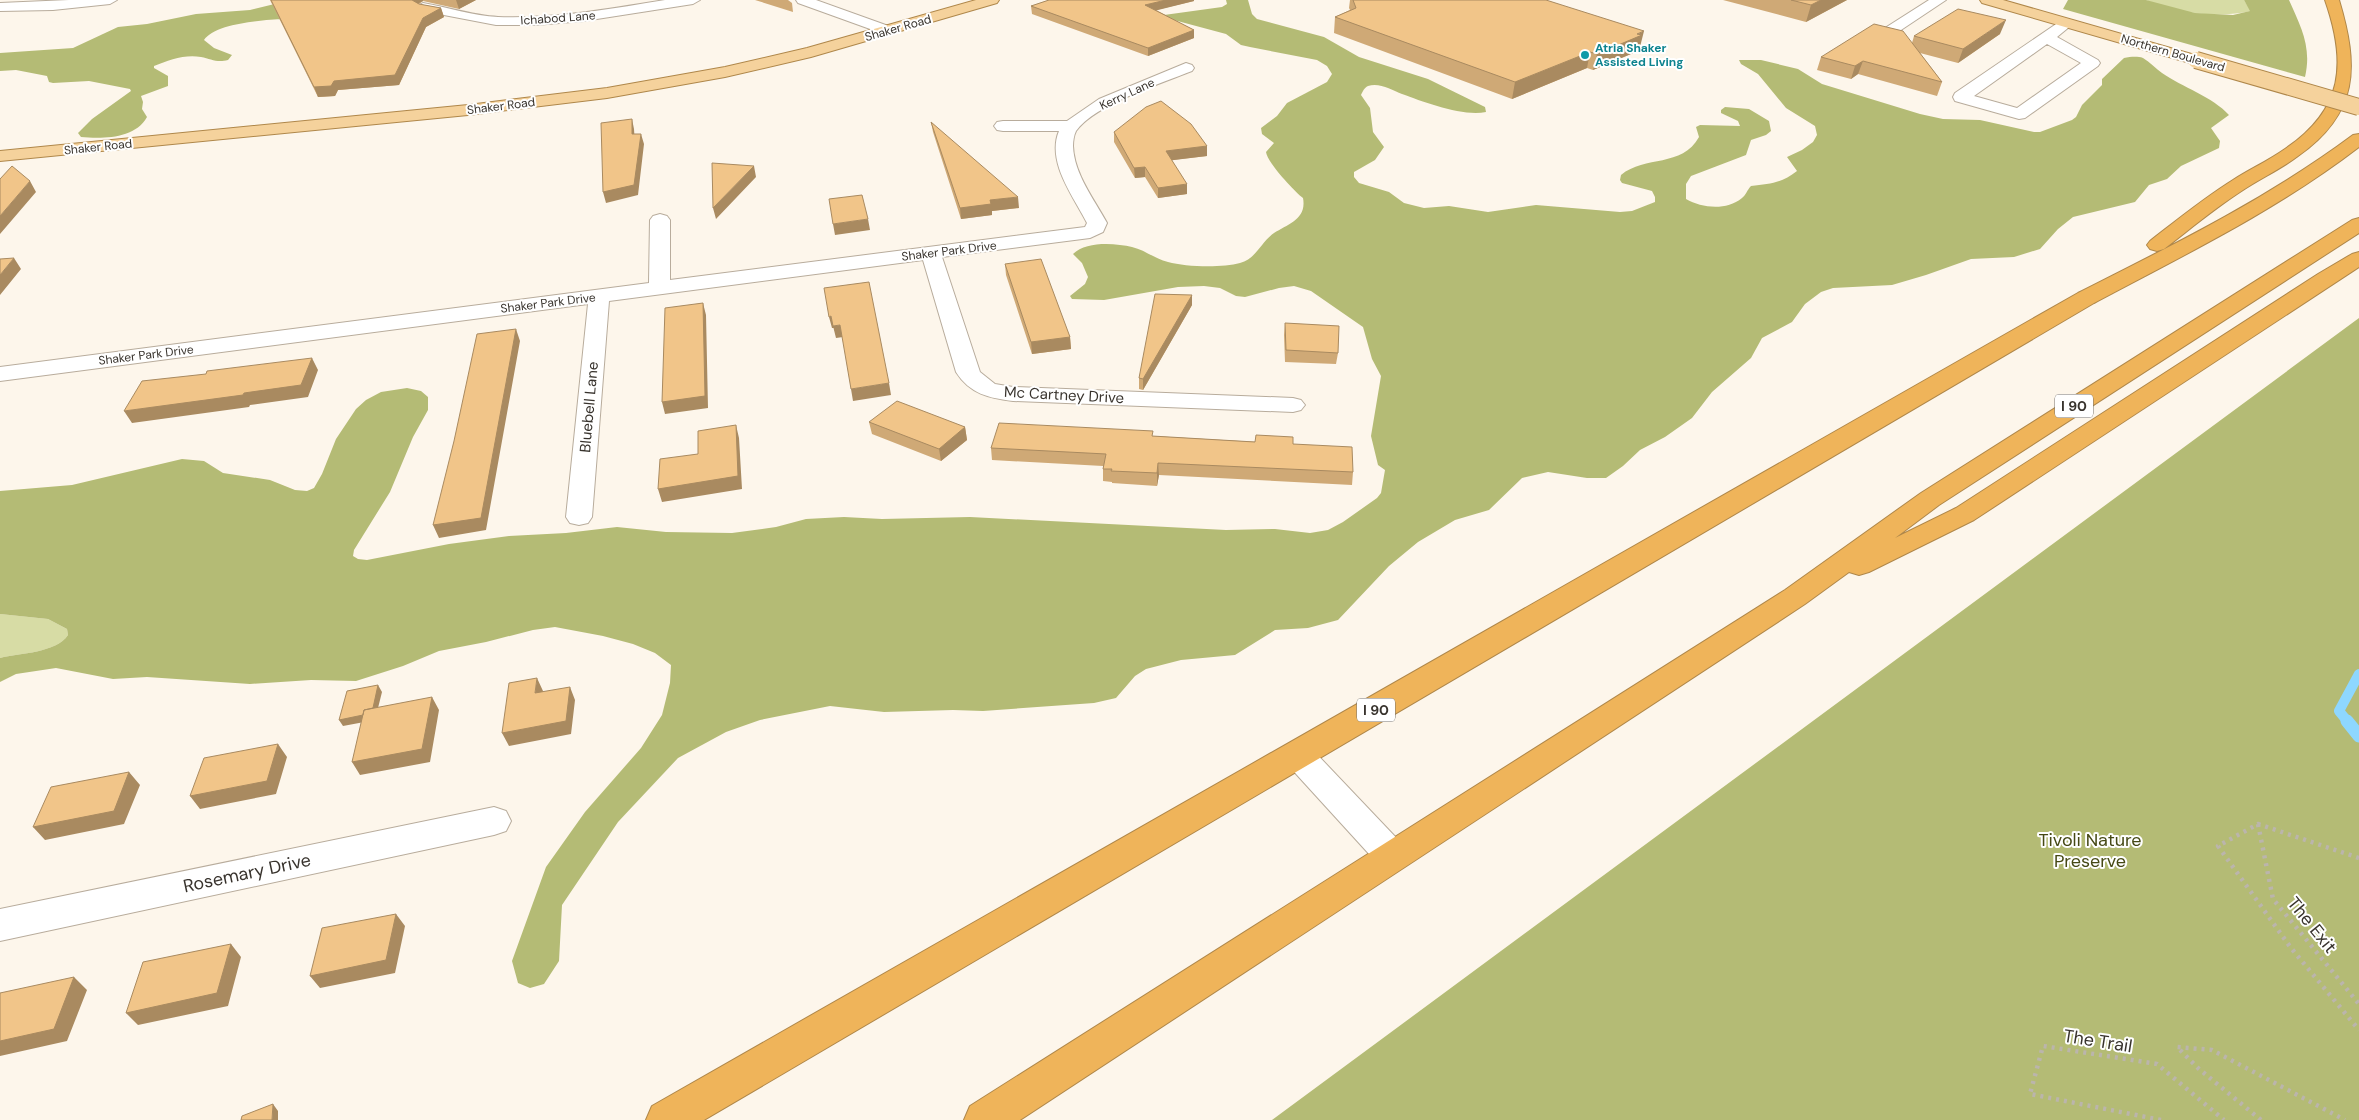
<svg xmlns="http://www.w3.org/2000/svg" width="2359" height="1120" viewBox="0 0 2359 1120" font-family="'DM Sans',sans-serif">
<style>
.green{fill:#d7dca5}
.forest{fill:#b4bb75}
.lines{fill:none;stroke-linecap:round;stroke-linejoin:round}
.stream-far1{stroke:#8ed7ff;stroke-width:10}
.stream{stroke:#8ed7ff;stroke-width:13}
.minor-casing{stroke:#b8ac9c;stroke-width:2}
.major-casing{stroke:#af874a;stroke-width:2}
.highway-casing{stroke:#af874a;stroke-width:2}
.path{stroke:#bbb5ac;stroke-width:4.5;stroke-dasharray:3 5;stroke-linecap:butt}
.minor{fill:#fff;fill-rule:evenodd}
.major{fill:#f5d29c;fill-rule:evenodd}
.highway{fill:#efb45a;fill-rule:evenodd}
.major-bridge-casing{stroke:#af874a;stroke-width:18;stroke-linecap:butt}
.major-bridge{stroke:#f5d29c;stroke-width:16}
.wall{fill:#cfa976}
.shaded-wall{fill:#a98a60}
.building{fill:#f1c589;stroke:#a98a60}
.culture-dot{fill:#0f9aa8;stroke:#fff;stroke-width:2}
.labels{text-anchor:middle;stroke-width:4;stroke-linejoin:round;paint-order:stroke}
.far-street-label{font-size:12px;fill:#38332d;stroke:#fff}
.far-culture-label{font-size:12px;font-weight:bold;fill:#0d838f;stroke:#fff;text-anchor:start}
.shield{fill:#fff;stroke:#74706c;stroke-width:1}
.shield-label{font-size:14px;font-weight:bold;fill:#38332d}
.street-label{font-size:15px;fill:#38332d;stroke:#fff}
.near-park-label{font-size:18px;fill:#464915;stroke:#fff}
.near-street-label{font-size:18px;fill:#38332d;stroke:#fff}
</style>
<rect width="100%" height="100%" fill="#fdf6eb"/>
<path class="green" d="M2146,0h98l7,11c-30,7 -77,3 -105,-11z
M0,614l48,5 19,10 1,6c-12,18 -48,18 -68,23z"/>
<path class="forest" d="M291,0l-8,19c-19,1 -68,4 -79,21l10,8 18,7 -4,5c-11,3 -17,-1 -27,-3 -16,-3 -32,3 -47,9v2l14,8v10l-27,10 2,6 -1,7 5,8c-12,22 -45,22 -66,20l-3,-4 14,-14 39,-28 -1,-2 -41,-8 -36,2 -4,-1 -2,-6 -31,-6 -16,1v-18l73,-5 45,-21 29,-3 49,-10 54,-4z
M1226,0h22l4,14 5,5 67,18 35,20 69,22 57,28 1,5c-23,5 -62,-10 -84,-18 -10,-4 -23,-12 -34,-8 -4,2 -5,5 -7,9l9,13 3,24 11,15 -9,13 -21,12v5l5,6 30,9 15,11 20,5 25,-2 39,6 48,-7 84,7 12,-1 23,-9v-5l-3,-6 -30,-8 -2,-3 1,-5c24,-20 61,-7 78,-38l-3,-10 4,-2 40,1 -2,-5 -17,-8v-3l4,-3 24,2 20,12 2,10 -5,4 -15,5 -5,15 -55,21 -5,8v15c16,9 40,12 56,-1 4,-3 5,-8 9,-12 19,-2 31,-3 46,-15l-10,-14 15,-7 11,-8 4,-7 -2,-9 -29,-18 -28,-34 -17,-10 -2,-4h22l37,9 24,15 98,30 23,5 37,1 54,12h6l32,-12 4,-3 6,-12 20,-20v-6l22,-21c6,-1 13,-2 19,0 7,4 13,11 19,15 20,14 51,24 67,42l-18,13 9,13 -1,7 -38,18 -14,13 -18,6 -14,17 -62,15 -15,12 -18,20 -26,8 -43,2 -45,16 -34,10 -59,3 -12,4 -16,12 -13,18 -30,16 -11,20 -39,34 -20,26 -27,19 -25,13 -17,16 -17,12h-19l-39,-6 -26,6 -33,32 -34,10 -37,22 -29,24 -51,54 -30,8 -33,2 -40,25 -54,5 -35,9 -11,7 -19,22 -22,5 -111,8 -30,-1 -69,2 -54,-6 -70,14 -34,12 -48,26 -60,64 -56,83 -3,56 -15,23 -14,4 -12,-5 -6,-22 34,-94 39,-55 56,-64 21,-33 8,-32 1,-18 -16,-12 -22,-9 -30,-8 -48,-9 -22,3 -47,12 -47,9 -36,15 -47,15 -45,-1 -61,4 -103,-7 -34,2 -57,-11 -40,6 -16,8v-24c20,-5 56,-5 68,-23l-1,-6 -19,-10 -48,-5v-123l72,-6 110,-26 22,2 19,12 47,7 25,10 12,1 7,-3 8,-14 14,-35 20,-30 10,-9 15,-8 26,-4 14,3 7,6v13l-15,27 -23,55 -36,58 -1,6 5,3 9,1 82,-16 60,-8 57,-3 51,-6 49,5 66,1 44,-6 30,-8 38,-2 38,2 88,-2 256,13 49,-1 35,4 18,-3 15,-8 34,-24 4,-5 4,-23 -7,-5 -7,-29 10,-60 -9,-17 -9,-32 -52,-36 -17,-5 -15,2 -34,9 -9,-1 -16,-8 -16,-2 -26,1 -74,13 -32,-1 -2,-3 15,-12 3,-7 -6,-14 -9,-9c13,-13 42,-11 59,-7 13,3 23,12 36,15 18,5 54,6 72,1 16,-4 21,-21 34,-30 14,-9 33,-14 29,-35 -9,-7 -36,-36 -37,-46l8,-9 -12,-9 -1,-6 16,-12 10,-13 40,-21 5,-8 -5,-8 -10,-6 -67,-13 -9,-2 -15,-11 -56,-15 -6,-4 58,-8 5,-3z
M2068,0h78l49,13 38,2 17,-4 -6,-11h45c12,27 23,47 16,77l-242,-68z
M2359,318v802h-1087z"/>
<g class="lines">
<path class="stream-far1" d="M2348,722l-9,-11 20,-37"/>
<path class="stream" d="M2347,721l12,15"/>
<defs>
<path id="minor" d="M69,0h48l-7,4 -57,6 -53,1v-8z
M665,0h35l-7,4 -109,17 -49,4h-39l-73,-14 -7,-4 7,-4c24,4 51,13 75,14 57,2 112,-8 167,-17z
M796,0h20l78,28 2,3 -2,3h-10l-86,-31z
M1929,0h17l-51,34h-10l-2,-3 2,-3z
M2067,19l7,4 -17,14 41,23 2,3 -2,3 -73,52 -6,1 -64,-18 -2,-4 2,-4 107,-73zM2047,44l34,19 -64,45 -43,-12z
M1186,63l6,2 2,3 -2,3c-30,12 -98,34 -116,60 -2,4 -3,10 -3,15 1,28 21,53 34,77l-4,9 -13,6 -148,19 38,115 15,12 18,3 280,11 8,2 4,5 -4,5 -8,2 -280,-11c-24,-3 -43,-7 -57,-29l-33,-112 -314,41 -17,216 -4,6 -9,2 -9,-2 -4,-6 22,-213 -588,77v-14l649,-84 1,-63 3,-4 7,-2 7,2 3,4v60l415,-53 2,-4c-13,-26 -41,-61 -28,-92h-56l-6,-1 -3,-4 3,-4 6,-1h64l32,-22z
M1298,743l11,3 95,100 5,10 -5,10 -12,4 -12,-4 -93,-102 -5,-9 5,-9z
M494,807l12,4 5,10 -5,10 -12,4 -494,106v-32z"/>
<path id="major" d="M976,0h23l-2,3 -186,54 -86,20 -118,21 -139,17 -468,46v-10l468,-46 139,-17 118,-21 82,-19z
M1980,0h23l199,57 2,3 -2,3h-12l-208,-60z"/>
<path id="highway" d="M2325,0h14c20,67 20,113 -41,156 -17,13 -37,22 -55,34 -28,18 -53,39 -79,59l-7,2 -7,-2 -3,-4 3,-4c27,-21 54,-43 83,-61 17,-11 35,-19 52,-31 59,-40 62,-86 40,-149z
M2359,134v13c-82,63 -175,108 -265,156l-1390,817h-58l6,-14 1426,-813c95,-48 189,-94 275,-158z
M2359,218v15l-420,272 -44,33 61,-30 362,-234 34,-20 7,-2v15l-385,253 -105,52 -10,3 -10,-3 -44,32 -785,516h-56l6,-14 815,-516 136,-97 431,-273z"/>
</defs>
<use href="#minor" class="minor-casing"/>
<use href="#major" class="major-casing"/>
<use href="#highway" class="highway-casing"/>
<path class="path" d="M2258,824l15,75 86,105
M2359,858l-101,-34 -40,22 73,102 68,82
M2161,1120l-131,-26 13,-48 114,18 67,56
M2261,1120l-62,-51 -22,-22 35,3 133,70"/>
<use href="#minor" class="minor"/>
<use href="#major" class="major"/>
<use href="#highway" class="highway"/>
<defs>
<path id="major-bridge" d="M2196,60l163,47"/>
</defs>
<use href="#major-bridge" class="major-bridge-casing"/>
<use href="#major-bridge" class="major-bridge"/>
</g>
<path class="wall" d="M270,0h206l-17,9 -36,-8 -4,3 22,4 3,9 -18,10 -27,58 -61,5 -3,6 -17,1z
M755,0h33l4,3 1,9z
M1049,0h145v1l-38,9 38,20v8l-46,18 -116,-42 -1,-8z
M1350,0h196l94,47 -1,1 -1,3 -45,19 -6,-2 -75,31 -178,-66 1,-16 15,-7 -1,-2z
M1723,0h124l-41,22z
M2000,34l-42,29 -38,-10 22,29 -5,14 -79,-22 -7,5 -34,-9 4,-13 91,-14 2,-7z
M931,122l88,86 -27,3v4l-31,4 -28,-87z
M1114,132l93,14v10l-35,4 15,34 -29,4 -13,-21 -10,1 -21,-36z
M1005,264l65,73 1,12 -39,5 -26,-79z
M1192,295v10l-49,85 -4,-1v-11z
M1285,323l53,30 -2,11 -51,-2 -1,-27z
M869,422l96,5 2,13 -26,21 -69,-27z
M1153,436l140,8 60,28 -1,13 -193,-10 -2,11 -45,-3v-1l-9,-1v-15l-111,-6 -1,-12z"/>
<path class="shaded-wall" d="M412,0h11v1l-8,4z
M456,0h20l-17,9z
M1166,0h28v1l-48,12 -1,-8z
M1821,0h26l-41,22 5,-17z
M441,8l3,9 -18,10 -27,58 -61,5 -3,6 -17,1 -4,-10 109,-69z
M2006,20l-6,14 -42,29 5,-14z
M1194,30v8l-46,18v-8z
M1644,31l-4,16 -1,1 -1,3 -45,19 4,-16z
M1590,52l-3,16 -75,31 3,-17z
M1863,61l-5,13 -7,5 4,-13z
M632,119l2,10 1,16 -3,-11z
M641,134l3,10 -6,51 -32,8 -3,-11z
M1207,146v10l-41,5v-10z
M754,166l2,11 -40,42 -3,-11z
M1145,167v10l-10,1 -1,-10z
M30,181l6,11 -36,42v-18z
M1187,184v10l-29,4v-10z
M1018,197l1,11 -27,3v4l-31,4 -1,-11 30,-8z
M868,219l2,11 -35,5 -2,-11z
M14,258l7,11 -21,26v-20z
M1192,295v10l-49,85v-11z
M703,303l3,12 2,93 -43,6 -3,-12z
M831,316l3,12h-2l-3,-11z
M840,325l3,12 -7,1 -3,-12z
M516,329l4,12 -34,189 -47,8 -6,-13z
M1070,337l1,12 -39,5 -1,-12z
M312,358l6,12 -10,27 -58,8 -1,2 -117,16 -8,-12 120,-18z
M889,383l2,12 -38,6 -2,-12z
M736,425l3,13 3,51 -80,13 -4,-13z
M965,427l2,13 -26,21 -2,-12z
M1158,463l1,12 -2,11v-13z
M537,678l6,13 -2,15 -6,-13z
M378,685l4,7 -7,28 -32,6 -4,-6z
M570,687l5,13 -4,34 -62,12 -7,-13z
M432,697l7,13 -9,52 -70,13 -8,-13z
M278,744l9,13 -11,37 -76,15 -10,-13z
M129,772l11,13 -16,39 -79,16 -12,-13z
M396,914l9,12 -10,47 -75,15 -10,-12z
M231,944l10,13 -13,49 -90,19 -12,-12z
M74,977l13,13 -20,51 -67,15v-15z
M273,1104l5,7v9h-6z"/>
<path class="building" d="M271,0h141l7,4 22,4 -18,10 -28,57 -61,6 -3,5 -17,1z
M1049,0h117l-21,5 49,25 -46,18 -117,-42z
M1353,0h193l98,31 -7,3 5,1 -45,19 -7,-2 -75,30 -180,-65 21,-9z
M1791,0h30l-10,5z
M1958,9l48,11 -43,29 -49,-13z
M1874,24l29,7 39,51 -79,-21 -8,5 -34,-9z
M1161,101l30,23 16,22 -41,5 21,33 -29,4 -13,-21 -11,1 -20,-36 32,-25z
M632,119v15h9l-7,51 -31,7 -2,-69z
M931,122l87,75 -28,3 1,4 -31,4z
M712,163l42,3 -41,42z
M12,166l18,15 -30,35v-37z
M862,195l6,24 -35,5 -4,-25z
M14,258l-14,17v-16z
M1041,259l29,78 -39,5 -26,-78z
M869,282l20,101 -38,6 -11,-64 -7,1 -2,-10 -2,1 -5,-29z
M1155,294l37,1 -49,84 -4,-1z
M703,303l2,93 -43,6 3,-94z
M1285,323l54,3 -1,27 -52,-3z
M516,329l-35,189 -48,7 21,-84 23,-107z
M312,358l-11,27 -57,8 -1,2 -119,16 18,-30 64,-7 1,-3z
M897,401l68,26 -26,22 -70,-27z
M999,423l154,8 -1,5 103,6 1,-7 37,2v7l59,3 1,25 -195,-9 -1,10 -46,-2 1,-2h-9l3,-15 -115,-6z
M736,425l2,51 -80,13 2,-30 38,-5v-23z
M537,678l-2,15 35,-6 -4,34 -64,12 7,-50z
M378,685l-5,23 -9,2 -1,5 -24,5 8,-29z
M432,697l-10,52 -70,13 12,-52z
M278,744l-11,37 -77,15 14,-38z
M129,772l-15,39 -81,16 18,-40z
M396,914l-10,46 -76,16 12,-48z
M231,944l-14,49 -91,20 17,-51z
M74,977l-20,52 -54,12v-48z
M273,1104l-1,16h-31l1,-4z"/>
<circle class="culture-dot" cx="1585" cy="55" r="5"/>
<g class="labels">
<g class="far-street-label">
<text transform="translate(558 18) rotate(-4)" y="4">Ichabod Lane</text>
<text transform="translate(898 28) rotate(-16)" y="4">Shaker Road</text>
<text transform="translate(2173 53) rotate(16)" y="4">Northern Boulevard</text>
<text transform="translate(1127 94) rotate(-25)" y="4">Kerry Lane</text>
<text transform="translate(501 106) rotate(-7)" y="4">Shaker Road</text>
<text transform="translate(98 147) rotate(-6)" y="4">Shaker Road</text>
<text transform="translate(949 251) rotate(-7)" y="4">Shaker Park Drive</text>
<text transform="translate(548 303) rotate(-7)" y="4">Shaker Park Drive</text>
<text transform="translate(146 355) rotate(-7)" y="4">Shaker Park Drive</text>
</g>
<g class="far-culture-label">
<text x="1595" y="52">Atria Shaker<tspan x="1595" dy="14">Assisted Living</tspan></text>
</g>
<g class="shield">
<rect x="2055" y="394.5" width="38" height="23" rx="4"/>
<rect x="1357" y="698.5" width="38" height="23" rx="4"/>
</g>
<g class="shield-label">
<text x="2074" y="411">I 90</text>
<text x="1376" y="715">I 90</text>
</g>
<g class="street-label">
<text transform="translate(1064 395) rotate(3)" y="5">Mc Cartney Drive</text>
<text transform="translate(589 407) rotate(-85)" y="5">Bluebell Lane</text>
</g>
<g class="near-park-label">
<text x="2090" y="846">Tivoli Nature<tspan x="2090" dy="21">Preserve</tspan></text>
</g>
<g class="near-street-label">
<text transform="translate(247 873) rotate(-12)" y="6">Rosemary Drive</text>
<text transform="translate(2312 925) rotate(51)" y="6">The Exit</text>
<text transform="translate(2098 1041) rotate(9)" y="6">The Trail</text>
</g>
</g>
</svg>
